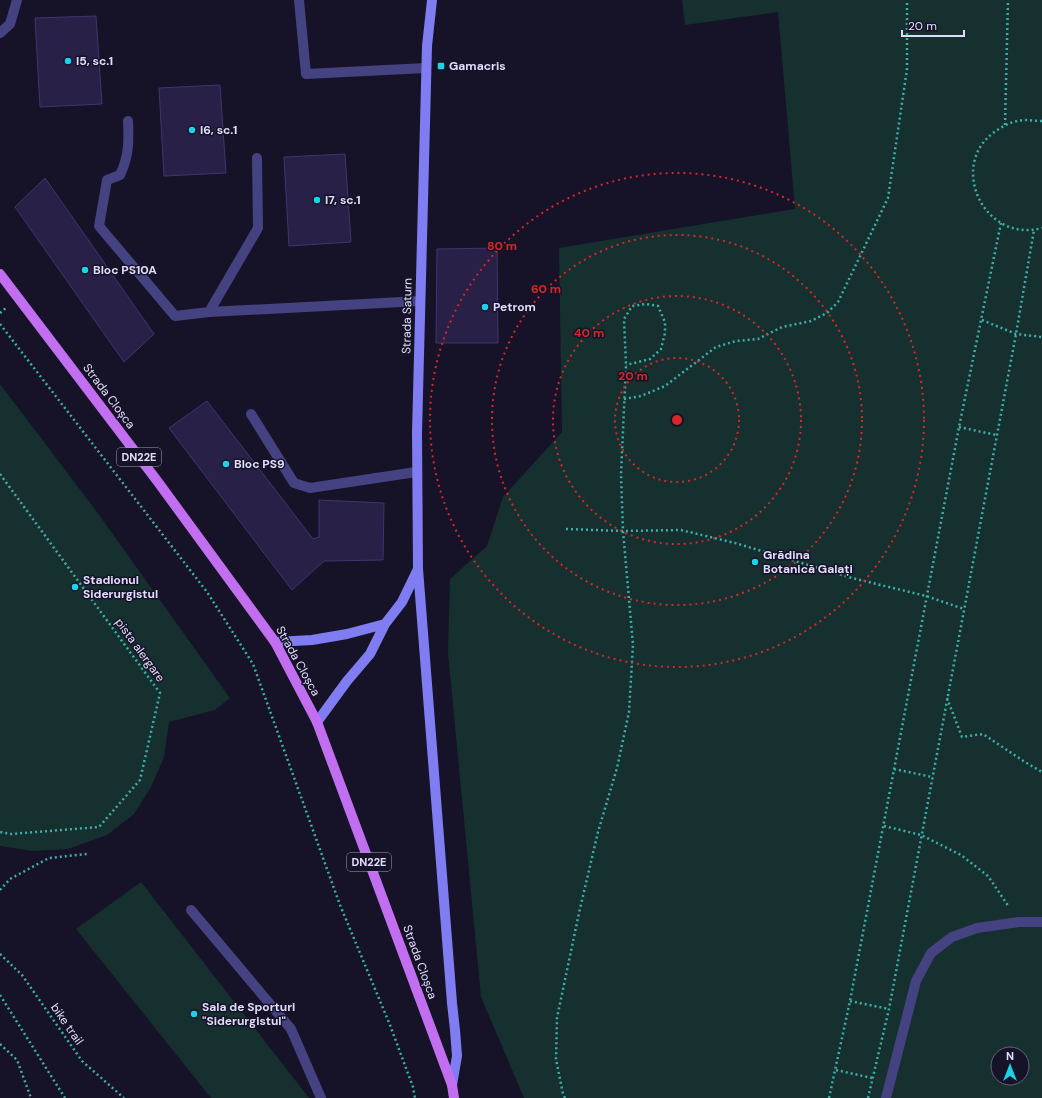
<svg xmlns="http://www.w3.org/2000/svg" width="1042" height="1098" viewBox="0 0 1042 1098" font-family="'DM Sans',sans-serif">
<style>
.green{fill:#163030;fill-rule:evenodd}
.building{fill:#282046;stroke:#413570}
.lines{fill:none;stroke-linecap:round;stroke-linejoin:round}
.path{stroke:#3cafa9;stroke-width:2.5;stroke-dasharray:2 3;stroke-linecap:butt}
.lane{stroke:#454281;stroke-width:10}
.street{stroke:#454281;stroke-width:10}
.secondary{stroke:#807cf2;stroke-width:10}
.primary{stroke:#c16ef1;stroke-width:10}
.ring{fill:none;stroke:#d62828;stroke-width:2;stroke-dasharray:2 4}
.poi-dot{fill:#1bd2e9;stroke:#161227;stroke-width:1.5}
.labels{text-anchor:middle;stroke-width:3;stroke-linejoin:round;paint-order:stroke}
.shield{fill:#161227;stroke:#a39fbc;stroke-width:1}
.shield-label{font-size:11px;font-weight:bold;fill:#e0dcfc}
.poi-label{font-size:12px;font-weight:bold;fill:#e0dcfc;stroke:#161227;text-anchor:start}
.street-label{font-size:12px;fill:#e0dcfc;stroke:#161227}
.centre{fill:#d62828;stroke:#161227;stroke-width:2}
.ring-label{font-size:12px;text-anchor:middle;font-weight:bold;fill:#d62828;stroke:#161227;stroke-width:3;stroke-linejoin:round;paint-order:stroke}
</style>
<rect width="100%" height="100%" fill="#161227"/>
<path class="green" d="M682,0h360v1098h-518l-43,-101 -33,-344 2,-74 37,-33 16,-49 59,-65 -3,-184 236,-39 -17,-197 -93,13zM998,1054h24v24h-24z
M0,384l97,128 133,186 -15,12 -46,12 -5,35 -13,30 -17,27 -27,21 -39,14 -36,2 -32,-5z
M141,882l168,216h-98l-135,-169z"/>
<path class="building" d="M96,16l6,88 -62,3 -5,-89z
M220,85l6,88 -62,3 -5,-88z
M345,154l6,88 -62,4 -5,-89z
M45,178l109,156 -30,28 -109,-155z
M497,248l1,95h-62l1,-94z
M207,401l106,138 6,-2v-37l65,3 -1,57 -59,1 -32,29 -123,-162z"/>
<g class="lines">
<path class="path" d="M1042,121c-6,0 -12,-1 -18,-1 -11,1 -20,5 -28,11 -49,32 -13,113 46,97
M1005,125l3,-125
M0,313l7,-6
M982,320l34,14 26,3
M0,324l207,268 46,72 87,241 50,120 23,62 2,11
M624,399l17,-3 24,-10 51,-39 20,-6 22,-2 24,-12 29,-6 16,-8 11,-11 50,-104 19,-129v-69
M959,427l37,8
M0,474l160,219 -20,87 -41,47 -88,7 -11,-2
M566,529l57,2 58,-1 54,13 117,35 74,18 38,13
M947,698l15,39 21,-3 42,28 17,10
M894,769l38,8
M884,826l37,9 40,20 27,21 21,31
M0,890l10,-11 39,-21 38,-4
M0,954l22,21 60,86 42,37
M0,995l65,103
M850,1001l39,8
M0,1044l17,16 14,38
M836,1070l36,8
M565,1098l-2,-4 -7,-35 1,-41 22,-105 19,-81 19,-64 12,-56 4,-67 -10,-114 -2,-57 5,-109 -2,-46 8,-13 14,-2 12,2 7,16v11l-4,16 -11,10 -24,6
M829,1098l21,-97 109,-574 42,-204
M868,1098l21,-89 127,-675 18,-104"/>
<path class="lane" d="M299,0l7,74 120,-6
M128,121c1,21 1,35 -8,54l-13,5 -8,46 76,90 34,-4 211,-11
M209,312l49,-84 -1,-70
M251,414l43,69 16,5 106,-16
M191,910l100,119 30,69
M886,1098l30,-117 15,-28 21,-16 25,-9 42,-6h23"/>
<path class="street" d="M0,33l10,-9 7,-24"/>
<path class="secondary" d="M432,0l-5,46 -10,387 1,136 34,434 3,27 2,26 -5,29
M275,642l37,-2 35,-6 38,-10
M317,722l30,-41 23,-27 15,-30 17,-22 16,-33"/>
<path class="primary" d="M0,274l158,208 117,160 42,80 135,363 2,13"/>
</g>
<g class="ring">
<circle cx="677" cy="420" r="62"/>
<circle cx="677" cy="420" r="124"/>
<circle cx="677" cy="420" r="185"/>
<circle cx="677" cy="420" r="247"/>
</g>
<g class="poi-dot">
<circle cx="68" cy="61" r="4"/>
<rect x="437" y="62" width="8" height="8" rx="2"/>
<circle cx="192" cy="130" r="4"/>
<circle cx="317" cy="200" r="4"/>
<circle cx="85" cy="270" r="4"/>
<circle cx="485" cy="307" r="4"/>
<circle cx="226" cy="464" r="4"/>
<circle cx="755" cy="562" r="4"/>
<circle cx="75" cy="587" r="4"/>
<circle cx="194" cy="1014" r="4"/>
</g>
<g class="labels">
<g class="shield">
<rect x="117" y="448" width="44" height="18" rx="3"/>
<rect x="347" y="853" width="44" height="18" rx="3"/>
</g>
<g class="shield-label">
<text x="139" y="461">DN22E</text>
<text x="369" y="866">DN22E</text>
</g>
<g class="poi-label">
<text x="76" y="65">I5, sc.1</text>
<text x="449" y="70">Gamacris</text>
<text x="200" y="134">I6, sc.1</text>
<text x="325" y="204">I7, sc.1</text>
<text x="93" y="274">Bloc PS10A</text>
<text x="493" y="311">Petrom</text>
<text x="234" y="468">Bloc PS9</text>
<text x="763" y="559">Grădina<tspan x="763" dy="14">Botanică Galați</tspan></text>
<text x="83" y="584">Stadionul<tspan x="83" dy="14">Siderurgistul</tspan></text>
<text x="202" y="1011">Sala de Sporturi<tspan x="202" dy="14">"Siderurgistul"</tspan></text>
</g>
<g class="street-label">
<text transform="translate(407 316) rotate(-89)" y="4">Strada Saturn</text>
<text transform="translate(109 396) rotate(53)" y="4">Strada Cloșca</text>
<text transform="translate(140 650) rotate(54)" y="4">pista alergare</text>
<text transform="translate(298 661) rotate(61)" y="4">Strada Cloșca</text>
<text transform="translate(420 962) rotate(70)" y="4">Strada Cloșca</text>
<text transform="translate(67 1024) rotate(55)" y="4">bike trail</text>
</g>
</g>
<circle cx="677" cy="420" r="6" class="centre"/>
<g class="ring-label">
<text x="502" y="250">80 m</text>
<text x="546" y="293">60 m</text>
<text x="589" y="337">40 m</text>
<text x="633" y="380">20 m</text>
</g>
<g transform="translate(1010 1066)"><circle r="19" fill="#161227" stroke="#67637c"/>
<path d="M0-3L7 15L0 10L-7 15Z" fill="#1bd2e9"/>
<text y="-6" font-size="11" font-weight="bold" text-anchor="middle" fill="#e0dcfc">N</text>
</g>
<path d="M902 30v6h62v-6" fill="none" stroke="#e0dcfc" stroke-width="2"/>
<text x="908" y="30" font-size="12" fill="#e0dcfc" stroke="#161227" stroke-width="3" paint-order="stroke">20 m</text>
</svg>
